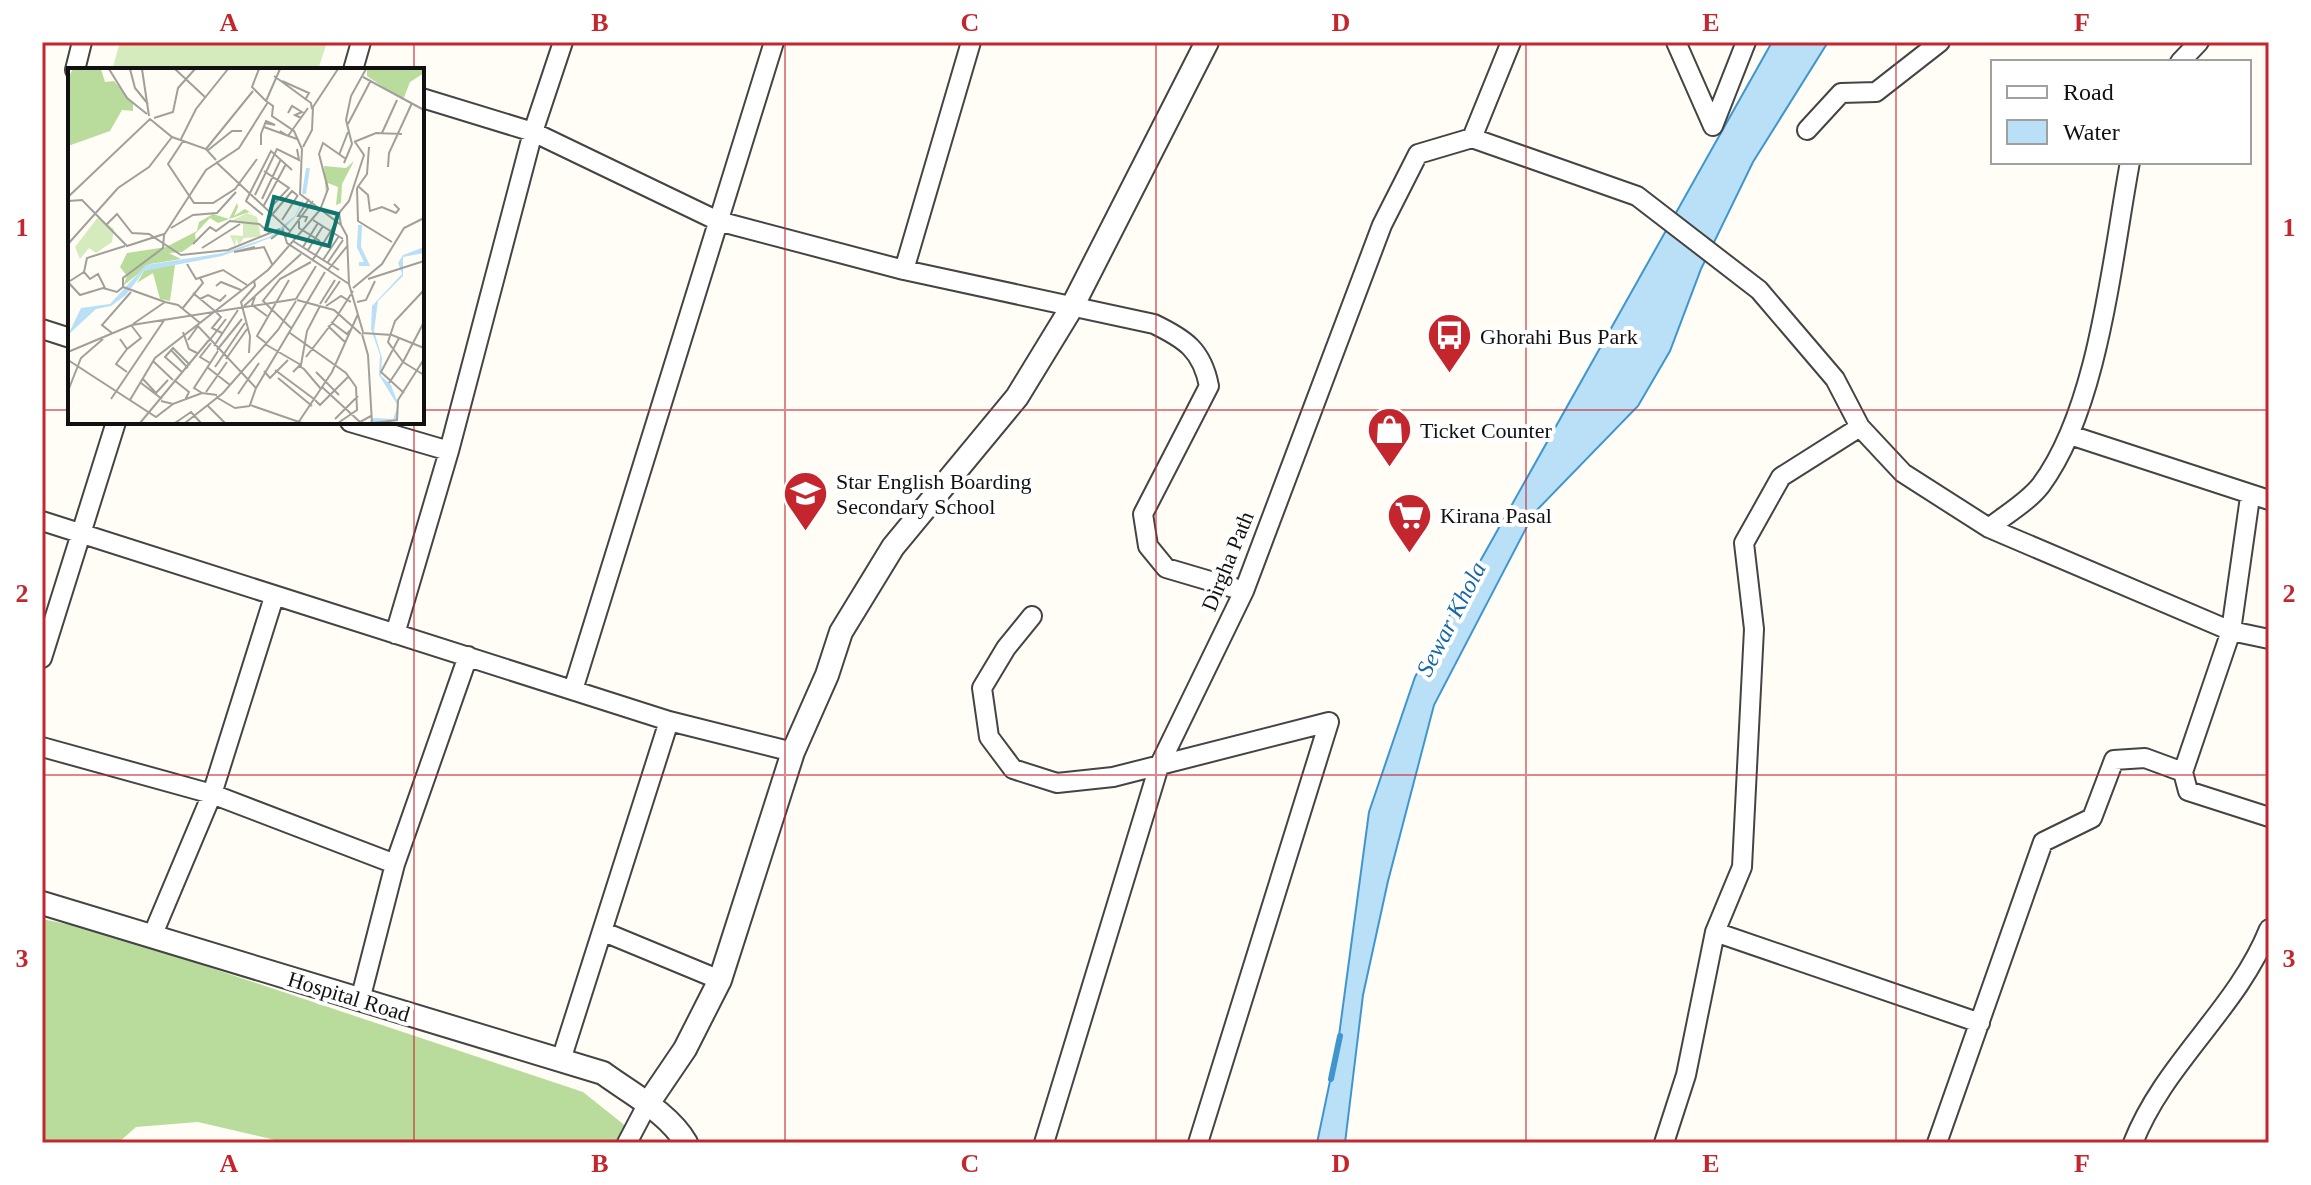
<svg xmlns="http://www.w3.org/2000/svg" width="2311" height="1185" viewBox="0 0 2311 1185" font-family="'Times New Roman',serif">
<style>
.green{fill:#d5ebbd}
.forest{fill:#b9dc9c}
.water{fill:#b9e0f7;stroke:#3f96cf;stroke-width:2}
.lines{fill:none;stroke-linecap:round;stroke-linejoin:round}
.stream{stroke:#3f96cf;stroke-width:6}
.minor-casing{stroke:#444;stroke-width:22}
.tertiary-casing{stroke:#444;stroke-width:26}
.minor{stroke:#fff;stroke-width:18}
.tertiary{stroke:#fff;stroke-width:22}
.grid{fill:none;stroke:#c4262e;stroke-width:2;stroke-opacity:0.55}
.labels{text-anchor:middle;stroke-width:8;stroke-linejoin:round;paint-order:stroke}
.poi-label{font-size:22px;fill:#111;stroke:#fff;text-anchor:start}
.street-label{font-size:22px;fill:#111;stroke:#fff}
.water-label{font-size:24px;font-style:italic;fill:#1768a6;stroke:#fff}
.inset-river{fill:none;stroke:#b9e0f7;stroke-width:4}
.inset-road{fill:none;stroke:#a09f9a;stroke-width:2}
.view{fill:#0f766e;fill-opacity:0.15;stroke:#0f766e;stroke-width:4}
.inset-edge{fill:none;stroke:#111;stroke-width:4}
.neatline{fill:none;stroke:#c4262e;stroke-width:3}
.grid-label{font-size:26px;text-anchor:middle;font-weight:bold;fill:#c4262e}
</style>
<rect width="100%" height="100%" fill="#fffdf5"/>
<path class="green" d="M120,42h207l-9,28h-206z"/>
<path class="forest" d="M42,919l58,12 483,161 64,51h-359l-90,-21 -62,5 -18,16h-76z"/>
<path class="water" d="M1772,42h56l-75,120 -52,107 -31,82 -32,55 -104,107 -100,192 -46,176 -25,114 -18,148h-28l21,-100 31,-231 46,-135z"/>
<g class="lines">
<path class="stream" d="M1331,1079l9,-43"/>
<defs>
<path id="minor" d="M1676,42l37,84
M2180,62l19,-20
M75,70l7,-28
M353,70l8,-28
M422,98l111,34 185,89 186,49 250,54c31,15 48,26 55,62l-66,128 5,32 18,22 78,23
M1713,126l33,-84
M1807,130l34,-37 35,-1 64,-50
M1472,138l165,58 122,94 76,89 25,48 43,46 86,55 242,103 38,8
M904,270l67,-228
M42,329l28,9
M350,422l99,29
M2070,435l199,65
M42,521l627,200 124,31
M1989,528c16,-13 39,-26 52,-43 58,-78 71,-227 89,-323
M1032,616l-26,32 -24,40 7,49 24,32 44,14 56,-6 216,-55 -131,421
M395,634l54,-183 84,-319 30,-90
M42,658l74,-236
M573,690l201,-648
M42,747l170,47 183,70
M2183,772l5,19 81,26
M604,932l116,48
M1715,932l265,91
M153,934l59,-140 62,-197
M360,1000l35,-136 73,-208
M561,1060l108,-339
M627,1143l20,-38
M1044,1143l115,-377 85,-175 138,-366 36,-71 54,-16 39,-96
M1664,1143l22,-68 29,-143 27,-65 12,-238 -10,-86 37,-66 79,-50
M1937,1143l106,-301 49,-24 22,-58 31,-2 38,14 48,-141 19,-134
M2133,1143c31,-80 104,-134 136,-214"/>
<path id="tertiary" d="M42,903l561,170c27,20 66,40 83,70
M647,1105l38,-56 35,-69 73,-228 34,-77 14,-43 52,-85 124,-150 55,-90 135,-265"/>
</defs>
<use href="#minor" class="minor-casing"/>
<use href="#tertiary" class="tertiary-casing"/>
<use href="#minor" class="minor"/>
<use href="#tertiary" class="tertiary"/>
</g>
<path class="grid" d="M414,42v28M785,42v1101M1156,42v1101M1526,42v1101M1896,42v1101M42,410h28M422,410h1847M414,422v721M42,775h2227"/>
<defs>
<symbol id="bus-pin" viewBox="-11 -11 22 30"><path d="M0 17L-7.5 6A9.5 9.5 0 1 1 7.5 6Z" fill="#c4262e" stroke="#fff"/><path d="M-5-6H5V4H4V6H2V4H-2V6H-4V4H-5ZM-3.5-4V0h7V-4ZM-3.5 1.2v1.5H-2V1.2ZM2 1.2v1.5H3.5V1.2Z" fill="#fff"/></symbol>
<symbol id="shop-pin" viewBox="-11 -11 22 30"><path d="M0 17L-7.5 6A9.5 9.5 0 1 1 7.5 6Z" fill="#c4262e" stroke="#fff"/><path d="M-5-2.5h2.3a2.7 3.5 0 0 1 5.4 0H5L5.5 6h-11ZM-1.5-2.5h3a1.5 2.3 0 0 0-3 0Z" fill="#fff"/></symbol>
<symbol id="school-pin" viewBox="-11 -11 22 30"><path d="M0 17L-7.5 6A9.5 9.5 0 1 1 7.5 6Z" fill="#c4262e" stroke="#fff"/><path d="M0-5L7-2L0 1L-7-2ZM-4 1L0 2.5L4 1V4Q0 6-4 4Z" fill="#fff"/></symbol>
<symbol id="supermarket-pin" viewBox="-11 -11 22 30"><path d="M0 17L-7.5 6A9.5 9.5 0 1 1 7.5 6Z" fill="#c4262e" stroke="#fff"/><path d="M-6-5.5h2.5l.6 2H6L4.5 2H-2.5L-4.4-4H-6ZM-1.5 3.2a1.3 1.3 0 1 0 .1 0ZM3 3.2a1.3 1.3 0 1 0 .1 0Z" fill="#fff"/></symbol>
</defs>
<g fill-rule="evenodd">
<use href="#bus-pin" x="1424" y="310" width="51" height="69"/>
<use href="#shop-pin" x="1364" y="404" width="51" height="69"/>
<use href="#school-pin" x="780" y="468" width="51" height="69"/>
<use href="#supermarket-pin" x="1384" y="490" width="51" height="69"/>
</g>
<g class="labels">
<g class="poi-label">
<text x="1480" y="344">Ghorahi Bus Park</text>
<text x="1420" y="438">Ticket Counter</text>
<text x="836" y="489">Star English Boarding<tspan x="836" dy="25">Secondary School</tspan></text>
<text x="1440" y="523">Kirana Pasal</text>
</g>
<g class="street-label">
<text transform="translate(1227 561) rotate(-68)" y="8">Dirgha Path</text>
<text transform="translate(349 996) rotate(17)" y="8">Hospital Road</text>
</g>
<g class="water-label">
<text transform="translate(1451 619) rotate(-63)" y="8">Sewar Khola</text>
</g>
</g>
<g transform="translate(68 68)">
<rect width="356" height="356" fill="#fffdf5"/>
<path d="M179,145l10,4 4,20 -17,1 -5,7 -3,-7 -1,9 -5,-12 13,1v-12l-12,-3zM30,149l16,12 -2,13 -16,11 -7,-5 -9,11 -5,-12z" fill="#d5ebbd"/>
<path d="M5,1h28l4,13 9,-1 19,22v8l-11,-1 -12,21 -42,15v-68zM299,1h57v4l-14,9 -7,18 -36,-24zM286,93l-12,23 -1,19 -5,2 2,-18 -10,-4 -2,12 -2,-29 22,2zM169,135l1,4 -4,9 11,-7 11,7 -7,-4 -31,11 -8,-5 -15,16 1,8 -14,10 -13,1 12,6 -31,5 -27,22 4,-10 -7,-9 7,-14 39,-6 31,-16 2,-9 14,-8 16,5zM95,197h12l-5,36 -10,-2 -7,-26 -16,10 7,-12z" fill="#b9dc9c"/>
<path d="M236,128l-2,7 -7,14 -17,18 -56,21 -78,15 -18,24 -15,11 -15,3 -28,26 13,-27 29,-4 36,-39 77,-12 46,-16 26,-21zM356,179v6l-21,4v19l-25,25 -4,30 8,27 -1,18 10,9 8,21 -3,13 -28,4 6,-5 19,1 5,-13 -19,-31 1,-20 -9,-26 1,-23 30,-32 -4,-11 5,-8z" fill="#b9e0f7"/>
<path class="inset-river" d="M236,126l4,-26M291,196h8l-8,-17 1,-22"/>
<path class="inset-road" d="M41,1l18,29 20,16M62,1l5,19 13,16M74,1l7,47M107,1l31,29M191,1l-7,18 14,14M212,1l-14,32 7,5 -1,10 22,15 8,18 -2,45 41,31 6,11 2,48 14,48M206,8l37,27 1,6M295,9l61,33M214,13l27,12 -4,7M220,45l4,-7 10,6 -7,3 6,3M86,50l19,-6 5,-24 17,-19M280,56l23,-44M196,59l33,12M212,63l8,5 20,-28M314,65l15,-33M113,71l15,-30 32,-40M115,73l-15,23 26,39h19l22,-14 22,-30M286,74l22,-9 26,1M193,77v-11l5,-13 9,4 -10,-2M235,79l9,-17 1,-23 25,-38M138,81l47,-58M139,83l25,-20h10M271,87l9,-23M148,94l74,69M276,95l8,-19 -6,-24 5,-24 15,-27M320,99l1,-14 23,-50M196,103l25,17 -17,18M291,119l9,8 2,16 12,-4 14,6 3,-4 -5,-5M289,120l1,33 34,21M289,120l10,-14 2,-27M187,127l22,-46 22,11 -2,-11M0,129l82,-78 22,18 34,12 10,11M194,131l19,-40M0,133l14,-1 45,46 37,-12M195,139l23,-43M195,147l-17,-14 25,-50 21,19M203,148l21,-25 5,4M214,152l16,-25M245,152l30,19M231,153v7l21,13M237,154l2,-5 -9,-1 11,-17M39,156l10,-10 15,19 17,1 32,21 47,-5 42,-17M273,157l-2,-12 10,-12 15,-46 -9,-13M103,160l22,-13 24,-2 19,-21M217,170l28,-37M203,171l12,-9 4,13 62,41M225,173l46,29M0,176l50,-56 31,-21 23,-30M125,176l17,-17 6,4 14,-10 29,3 11,9 10,-4M187,179l-21,5 30,-5 8,17M235,179l15,-24M134,180l38,-24M240,182l15,-24M245,192l15,10 20,-25M255,192l16,-24M244,193l24,-38M260,194l15,-22M119,196l9,15 27,-9 24,15M16,204l6,7 8,-5 7,14M300,211l56,-18M2,213l14,-9 3,-14 38,-12M0,214l12,13 23,-7 14,4 6,-5 42,15M148,218l5,-4 20,8M55,219v-9l40,-30 1,-13 42,-65 33,-22 29,-46M285,220l29,-24 22,-36 20,-10M125,225l23,19M187,229l-3,8 15,11M132,231l8,-4 12,6 6,-6M228,231l20,-33M229,232l37,10 27,24M289,234l9,-2 9,-19M257,235l15,-22M252,236l15,-24M176,238l57,-52M258,238l15,-10 10,6M114,241l21,-26 -3,-5M148,244l5,5 -9,11 10,5M271,245l14,-22M263,254l16,12 3,-4M356,254l-21,40 21,13M65,256l32,-22 13,3 22,18M260,258l18,17M224,261l-29,-28 17,-22 31,-17M115,264l6,17 8,4M44,265l-10,-8 29,-33M222,265l56,40 10,14 1,23 -19,13M294,265l30,2 32,13M294,266l6,21 4,68M331,270l-18,34 23,21M52,271l7,10 14,-11 -10,-13M120,272l10,-14 58,62 69,-116M141,273l17,-22M198,275l-9,-7 32,-56M197,276l36,21 6,-34 13,-25M146,278l24,-36M59,281l-11,15 11,8M103,282l17,18M149,282l25,-31M0,284l64,-27 164,-26M181,285l1,-17 -9,-34 14,-16 -1,-6M238,289l33,-43M158,291l21,-30M0,292l88,57 17,-13M85,293l20,19M142,295l-10,-6 11,-14M139,299l23,18M147,299l30,-44M207,302l39,29M196,303l6,7 18,-18M225,304l6,-6 5,3 17,20M248,304l23,23M115,305l-18,-16 8,-9 17,17M74,310l14,15 12,-13M210,310l34,28M106,312l15,12 -4,8M73,315l21,16M321,315l14,-21 -15,-20 7,-21 29,-31M254,319l38,35 11,-6M188,320l-6,17 52,18M0,323l13,-33 22,-19M138,324l21,-30M134,325l-8,-5 24,-37M170,326l21,-31M148,329l19,11 15,-2M43,331l54,-80M62,332l25,-42 113,-88 52,-60 8,-21 -9,-35 4,-11 23,16M247,332l5,5 29,-29M93,333l12,3 29,-11 15,2M139,337l18,18M267,351l23,-23M72,355l69,-83M107,355l16,-11 10,11M117,355l38,-30 55,-63 18,-29M230,355l34,-51 26,-58M305,355l24,-3 1,-20 26,-41"/>
<path class="view" d="M206,129l64,17 -9,32 -63,-17z"/>
<rect width="356" height="356" class="inset-edge"/>
</g>
<rect width="2311" height="1185" fill="none" stroke="#ffffff" stroke-width="88"/>
<rect x="1991" y="60" width="260" height="104" fill="#ffffff" stroke="#a0a0a0" stroke-width="2"/>
<rect x="2007" y="86" width="40" height="12" fill="#ffffff" stroke="#a0a0a0" stroke-width="2"/>
<text x="2063" y="100" font-size="24" fill="#111111">Road</text>
<rect x="2007" y="120" width="40" height="24" fill="#b9e0f7" stroke="#a0a0a0" stroke-width="2"/>
<text x="2063" y="140" font-size="24" fill="#111111">Water</text>
<rect x="44" y="44" width="2223" height="1097" class="neatline"/>
<g class="grid-label">
<text x="229" y="31">A</text>
<text x="600" y="31">B</text>
<text x="970" y="31">C</text>
<text x="1341" y="31">D</text>
<text x="1711" y="31">E</text>
<text x="2082" y="31">F</text>
<text x="22" y="236">1</text>
<text x="2289" y="236">1</text>
<text x="22" y="602">2</text>
<text x="2289" y="602">2</text>
<text x="22" y="967">3</text>
<text x="2289" y="967">3</text>
<text x="229" y="1172">A</text>
<text x="600" y="1172">B</text>
<text x="970" y="1172">C</text>
<text x="1341" y="1172">D</text>
<text x="1711" y="1172">E</text>
<text x="2082" y="1172">F</text>
</g>
</svg>
